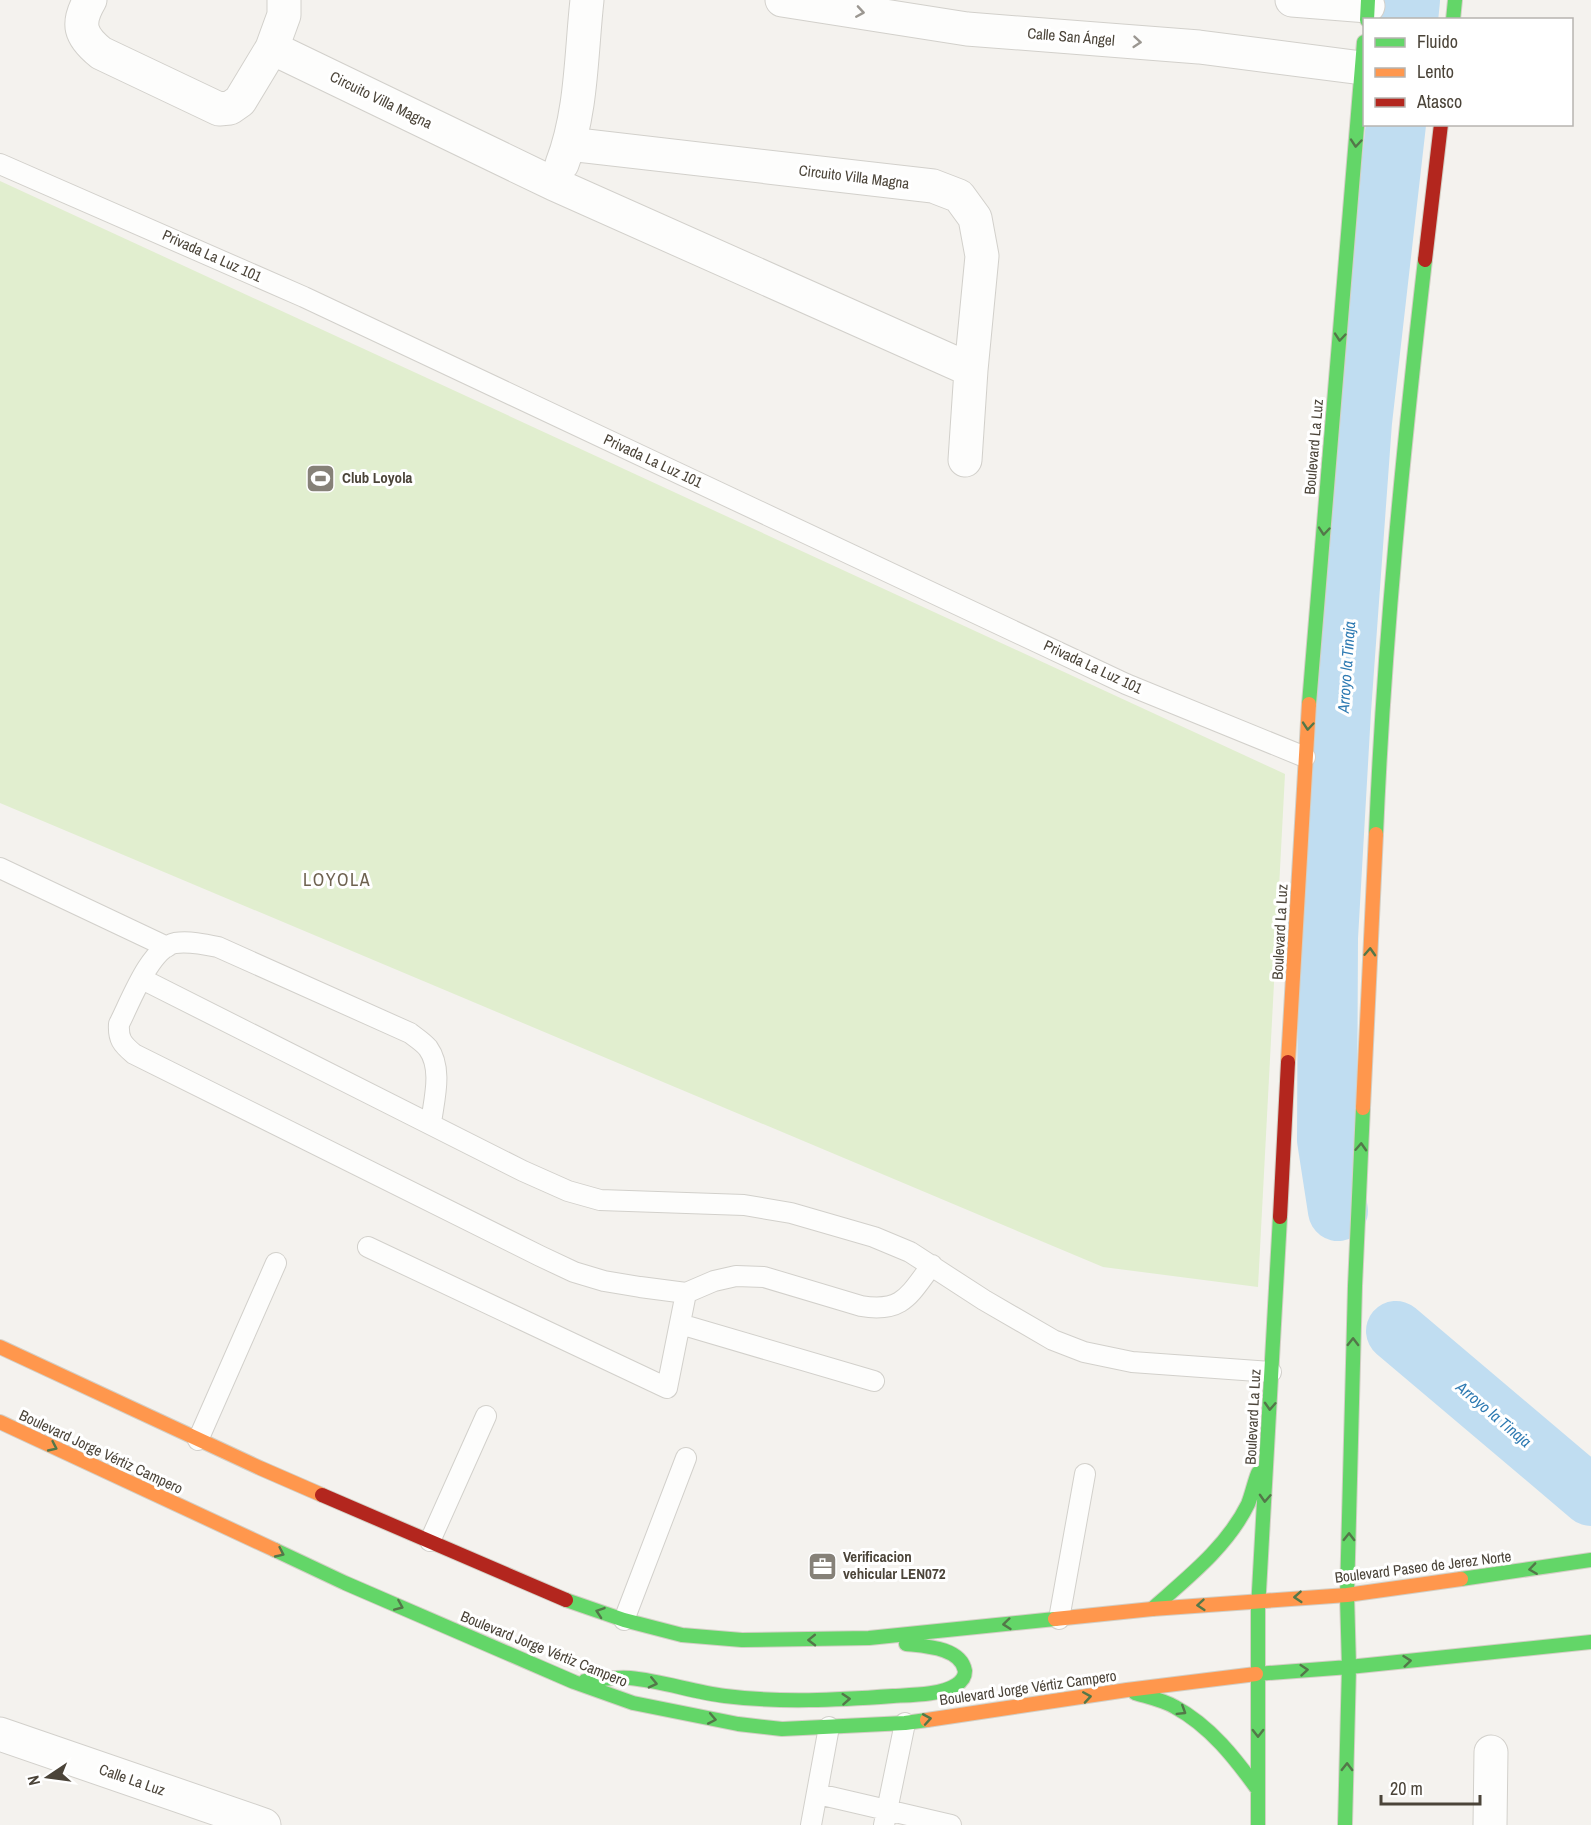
<svg xmlns="http://www.w3.org/2000/svg" width="1591" height="1825" viewBox="0 0 1591 1825" font-family="'Archivo Narrow',sans-serif">
<style>
.pitch{fill:#e1eecf}
.lines{fill:none;stroke-linecap:round;stroke-linejoin:round}
.river{stroke:#c0ddf1;stroke-width:60}
.lane-casing{stroke:#d2d0cb;stroke-width:22}
.street-casing{stroke:#d2d0cb;stroke-width:35}
.fast-casing{stroke:#d3cfc5;stroke-width:16}
.slow-casing{stroke:#d3cfc5;stroke-width:16}
.jam-casing{stroke:#d3cfc5;stroke-width:16}
.lane{stroke:#fdfdfc;stroke-width:20}
.street{stroke:#fdfdfc;stroke-width:33}
.fast{stroke:#63d668;stroke-width:14}
.slow{stroke:#ff974d;stroke-width:14}
.jam{stroke:#b3261e;stroke-width:14}
.oneway{stroke:#9b9791}
.oneway2{stroke:#537749}
.labels{text-anchor:middle;stroke-width:6;stroke-linejoin:round;paint-order:stroke}
.street-label{font-size:15px;fill:#4b4439;stroke:#fff}
.poi-label{font-size:15px;font-weight:bold;fill:#4b4439;stroke:#fff;text-anchor:start}
.water-label{font-size:16px;font-style:italic;fill:#2e7ab2;stroke:#fff}
.quarter-label{font-size:18px;letter-spacing:1.5px;fill:#6e6250;stroke:#fff}
</style>
<rect width="100%" height="100%" fill="#f4f2ee"/>
<path class="pitch" d="M0,181l1285,593 -27,513 -155,-20 -1103,-464z"/>
<g class="lines">
<path class="river" d="M1408,20l2,-20
M1338,1211l-11,-71 1,-202 13,-227 21,-289 34,-298
M1396,1331l195,165"/>
<defs>
<path id="lane" d="M0,164l304,133 822,387 179,73
M0,868l167,79
M142,979l381,192 45,20 32,9 144,5 47,8 83,24 36,15 74,48 69,40 31,12 48,10 139,10
M431,1123c3,-24 12,-54 -3,-75 -5,-6 -13,-11 -18,-15l-192,-86c-14,-3 -29,-6 -43,-4 -25,5 -45,60 -56,81 -1,15 3,20 15,30l406,202 34,16 30,9 36,6 46,6 28,-12 22,-5 28,1 97,29c42,7 48,-11 71,-41
M368,1247l299,141 19,-95
M680,1324l194,57
M198,1440l78,-177
M430,1541l56,-125
M1059,1619l26,-145
M624,1620l62,-162
M818,1794l133,31
M811,1825l18,-98
M884,1825l21,-102"/>
<path id="street" d="M90,0c-14,24 -10,36 11,53l118,56 11,-1 10,-7 32,-53 12,-33v-15
M782,0l185,29 232,18 163,21
M1292,0l76,6
M272,48l282,136 417,186
M569,144l364,42 26,10 16,22 7,38 -11,114 -6,90
M562,164c20,-52 19,-110 25,-164
M0,1734l264,91
M1490,1825l1,-73"/>
<path id="fast" d="M1367,20l1,-20
M1453,20l2,-20
M1309,704l55,-662
M1376,834c8,-192 27,-383 49,-574
M275,1550l70,33 229,99 59,21 105,21 44,5 123,-6 22,-3
M1461,1579l130,-19
M566,1600l58,20 58,15 60,5 127,-2 186,-19
M1152,1609c35,-31 75,-62 96,-105 4,-10 6,-21 10,-31
M1256,1674l93,-7 242,-25
M585,1681c15,-2 30,-4 45,-3 32,3 63,14 95,18 56,7 112,4 168,0 17,-1 49,-1 63,-11 5,-3 9,-8 9,-14 -4,-24 -42,-25 -59,-27
M1135,1693c13,4 28,7 40,14 35,19 60,51 83,83
M1258,1825v-216l22,-392
M1345,1825l4,-158 -2,-72 8,-309 8,-178"/>
<path id="slow" d="M1288,1062l21,-358
M1363,1108l13,-274
M0,1347l260,121 62,27
M0,1422l275,128
M1055,1619l97,-10 195,-14 114,-16
M927,1720l200,-30 129,-16"/>
<path id="jam" d="M1425,260l16,-136
M1280,1217l8,-155
M322,1495l244,105"/>
</defs>
<use href="#lane" class="lane-casing"/>
<use href="#street" class="street-casing"/>
<use href="#fast" class="fast-casing"/>
<use href="#slow" class="slow-casing"/>
<use href="#jam" class="jam-casing"/>
<use href="#lane" class="lane"/>
<use href="#street" class="street"/>
<use href="#fast" class="fast"/>
<use href="#slow" class="slow"/>
<use href="#jam" class="jam"/>
</g>
<defs><path id="oneway-chevron" d="M-2-3.5L2.5 0L-2 3.5" fill="none" stroke-width="1.6" stroke-linecap="round" stroke-linejoin="round" transform="scale(1.5)"/></defs>
<g class="oneway">
<use href="#oneway-chevron" transform="translate(860 12) rotate(9)"/>
<use href="#oneway-chevron" transform="translate(1137 42) rotate(5)"/>
</g>
<g class="oneway2">
<use href="#oneway-chevron" transform="translate(1356 143) rotate(95)"/>
<use href="#oneway-chevron" transform="translate(1340 337) rotate(95)"/>
<use href="#oneway-chevron" transform="translate(1324 531) rotate(95)"/>
<use href="#oneway-chevron" transform="translate(1308 726) rotate(95)"/>
<use href="#oneway-chevron" transform="translate(1370 952) rotate(-87)"/>
<use href="#oneway-chevron" transform="translate(1361 1147) rotate(-87)"/>
<use href="#oneway-chevron" transform="translate(1353 1342) rotate(-89)"/>
<use href="#oneway-chevron" transform="translate(1270 1406) rotate(93)"/>
<use href="#oneway-chevron" transform="translate(53 1447) rotate(25)"/>
<use href="#oneway-chevron" transform="translate(1265 1498) rotate(93)"/>
<use href="#oneway-chevron" transform="translate(1349 1537) rotate(-89)"/>
<use href="#oneway-chevron" transform="translate(280 1553) rotate(25)"/>
<use href="#oneway-chevron" transform="translate(1533 1569) rotate(172)"/>
<use href="#oneway-chevron" transform="translate(1298 1597) rotate(176)"/>
<use href="#oneway-chevron" transform="translate(1201 1605) rotate(175)"/>
<use href="#oneway-chevron" transform="translate(399 1606) rotate(23)"/>
<use href="#oneway-chevron" transform="translate(600 1612) rotate(-161)"/>
<use href="#oneway-chevron" transform="translate(1007 1624) rotate(174)"/>
<use href="#oneway-chevron" transform="translate(812 1640) rotate(179)"/>
<use href="#oneway-chevron" transform="translate(1407 1661) rotate(-6)"/>
<use href="#oneway-chevron" transform="translate(1304 1670) rotate(-5)"/>
<use href="#oneway-chevron" transform="translate(653 1683) rotate(13)"/>
<use href="#oneway-chevron" transform="translate(1087 1697) rotate(-9)"/>
<use href="#oneway-chevron" transform="translate(846 1699) rotate(-4)"/>
<use href="#oneway-chevron" transform="translate(1182 1711) rotate(32)"/>
<use href="#oneway-chevron" transform="translate(712 1719) rotate(11)"/>
<use href="#oneway-chevron" transform="translate(927 1719) rotate(-10)"/>
<use href="#oneway-chevron" transform="translate(1258 1733) rotate(90)"/>
<use href="#oneway-chevron" transform="translate(1347 1767) rotate(-89)"/>
</g>
<defs>
<symbol id="stadium-square" viewBox="-11 -11 22 22"><rect x="-9" y="-9" width="18" height="18" rx="4" fill="#868178" stroke="#fff"/><path d="M0-5a6.5 5 0 1 0 0 10a6.5 5 0 1 0 0-10ZM-3.5-1.8h7v3.6h-7Z" fill="#fff"/></symbol>
<symbol id="office-square" viewBox="-11 -11 22 22"><rect x="-9" y="-9" width="18" height="18" rx="4" fill="#868178" stroke="#fff"/><path d="M-6-3h4V-5.5h4V-3h4V5H-6ZM-1-4.5V-3h2v-1.5ZM-6 0V1H6V0Z" fill="#fff"/></symbol>
</defs>
<g fill-rule="evenodd">
<use href="#stadium-square" x="304" y="462" width="33" height="33"/>
<use href="#office-square" x="806" y="1550" width="33" height="33"/>
</g>
<g class="labels">
<g class="street-label">
<text transform="translate(1071 37) rotate(5)" y="5">Calle San Ángel</text>
<text transform="translate(381 100) rotate(26)" y="5">Circuito Villa Magna</text>
<text transform="translate(854 177) rotate(7)" y="5">Circuito Villa Magna</text>
<text transform="translate(212 256) rotate(24)" y="5">Privada La Luz 101</text>
<text transform="translate(1314 447) rotate(-85)" y="5">Boulevard La Luz</text>
<text transform="translate(653 461) rotate(25)" y="5">Privada La Luz 101</text>
<text transform="translate(1093 667) rotate(25)" y="5">Privada La Luz 101</text>
<text transform="translate(1280 932) rotate(-87)" y="5">Boulevard La Luz</text>
<text transform="translate(1253 1417) rotate(-87)" y="5">Boulevard La Luz</text>
<text transform="translate(101 1452) rotate(25)" y="5">Boulevard Jorge Vértiz Campero</text>
<text transform="translate(1423 1567) rotate(-7)" y="5">Boulevard Paseo de Jerez Norte</text>
<text transform="translate(544 1649) rotate(22)" y="5">Boulevard Jorge Vértiz Campero</text>
<text transform="translate(1028 1688) rotate(-8)" y="5">Boulevard Jorge Vértiz Campero</text>
<text transform="translate(132 1780) rotate(19)" y="5">Calle La Luz</text>
</g>
<g class="poi-label">
<text x="342" y="483">Club Loyola</text>
<text x="843" y="1562">Verificacion<tspan x="843" dy="17">vehicular LEN072</tspan></text>
</g>
<g class="water-label">
<text transform="translate(1346 667) rotate(-86)" y="6">Arroyo la Tinaja</text>
<text transform="translate(1494 1414) rotate(40)" y="6">Arroyo la Tinaja</text>
</g>
<g class="quarter-label">
<text x="337" y="886">LOYOLA</text>
</g>
</g>
<rect x="1363" y="18" width="210" height="108" fill="#ffffff" stroke="#b7b4b0" stroke-width="1.5"/>
<rect x="1375" y="38" width="30" height="9" fill="#63d668" stroke="#b7b4b0" stroke-width="1.5"/>
<text x="1417" y="48" font-size="18" fill="#4b4439">Fluido</text>
<rect x="1375" y="68" width="30" height="9" fill="#ff974d" stroke="#b7b4b0" stroke-width="1.5"/>
<text x="1417" y="78" font-size="18" fill="#4b4439">Lento</text>
<rect x="1375" y="98" width="30" height="9" fill="#b3261e" stroke="#b7b4b0" stroke-width="1.5"/>
<text x="1417" y="108" font-size="18" fill="#4b4439">Atasco</text>
<g transform="translate(48 1777) rotate(257)" stroke="#ffffff" stroke-width="4.5" paint-order="stroke">
<path d="M0-4.5L10 22L0 15L-10 22Z" fill="#4b4439"/>
<text y="-9" font-size="16" font-weight="bold" text-anchor="middle" fill="#4b4439">N</text>
</g>
<path d="M1381 1795v9h99v-9" fill="none" stroke="#4b4439" stroke-width="3"/>
<text x="1390" y="1795" font-size="18" fill="#4b4439" stroke="#ffffff" stroke-width="4.5" paint-order="stroke">20 m</text>
</svg>
